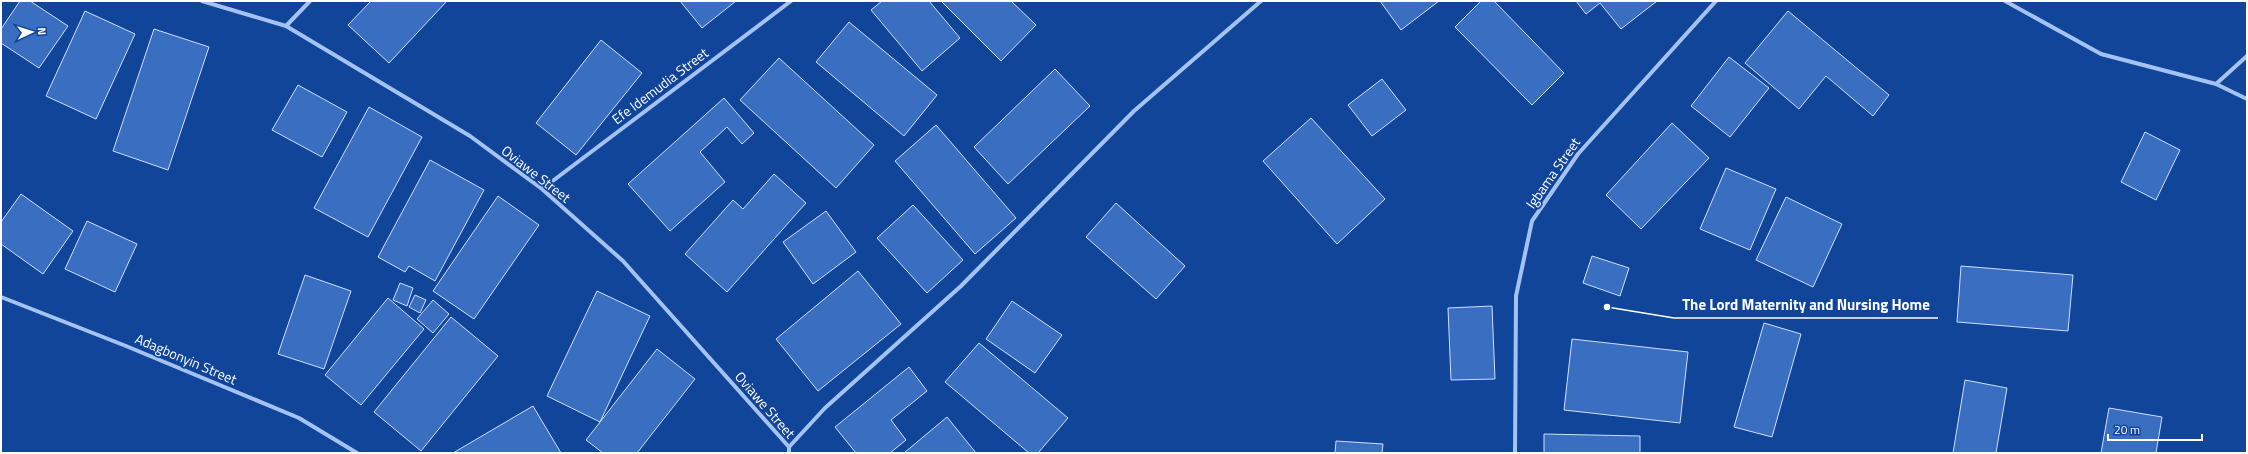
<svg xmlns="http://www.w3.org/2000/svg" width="2248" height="454" viewBox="0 0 2248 454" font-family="'Titillium Web',sans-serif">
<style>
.building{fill:#3a6ec1;stroke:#cde0fe}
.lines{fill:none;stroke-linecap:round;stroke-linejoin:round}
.minor{stroke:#a4c3f4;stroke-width:4}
.labels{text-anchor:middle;stroke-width:3.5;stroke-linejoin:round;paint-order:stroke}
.street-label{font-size:14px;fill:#fff;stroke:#11459a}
.leader{fill:none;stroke:#fff;stroke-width:1.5}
.callout-dot{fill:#fff;stroke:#11459a;stroke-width:1.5}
.callout-label{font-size:15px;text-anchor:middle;font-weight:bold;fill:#fff;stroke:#11459a;stroke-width:3.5;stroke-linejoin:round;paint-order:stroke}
</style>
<rect width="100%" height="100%" fill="#11459a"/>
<path class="building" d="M20,1h10l38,25 -29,42 -38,-25v-14z
M371,1h76l-58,62 -41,-38z
M680,1h56l-34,27z
M882,1h47l31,37 -38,33 -51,-61z
M941,1h70l25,24 -35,36z
M1380,1h59l-38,29z
M1481,1h13l70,72 -32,32 -77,-78z
M1576,1h81l-36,28 -21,-26 -14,11z
M85,11l50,23 -39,85 -50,-23z
M1788,11l101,84 -16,21 -47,-40 -27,33 -54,-46z
M849,22l88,73 -33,41 -88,-74z
M154,29l55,18 -41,123 -55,-19z
M601,40l41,33 -66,82 -40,-32z
M1729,57l40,31 -39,49 -39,-31z
M779,58l95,87 -38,43 -96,-88z
M1055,69l35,37 -82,78 -34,-37z
M1382,79l24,31 -34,26 -24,-31z
M298,85l49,27 -25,45 -50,-27z
M724,98l30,35 -12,11 -15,-17 -27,25 25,30 -55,49 -42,-47z
M369,107l53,30 -54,100 -54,-29z
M1311,118l74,81 -48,45 -74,-83z
M1672,123l37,35 -68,71 -35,-34z
M936,125l80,93 -41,36 -80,-93z
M2145,132l35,18 -24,50 -35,-18z
M430,160l54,30 -49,91 -26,-15 -4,6 -27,-15z
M1726,168l50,21 -26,61 -50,-21z
M774,174l32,29 -79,89 -42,-38 48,-54 10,9z
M21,194l52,37 -30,43 -42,-30v-22z
M498,196l41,29 -65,94 -41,-28z
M1786,197l56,27 -29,63 -57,-27z
M1116,203l69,63 -29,33 -70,-62z
M913,205l50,55 -36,33 -50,-55z
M826,211l30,41 -43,32 -30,-42z
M87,221l50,23 -22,48 -50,-23z
M1592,256l37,12 -9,28 -37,-13z
M1961,266l112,9 -5,56 -111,-9z
M858,271l43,53 -83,67 -42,-52z
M305,275l46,16 -27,78 -46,-15z
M400,283l13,5 -6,18 -14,-6z
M597,291l53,25 -50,106 -53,-26z
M415,295l11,5 -6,13 -11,-6z
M388,298l36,31 -63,76 -36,-30z
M433,300l16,14 -16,19 -16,-14z
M1012,301l50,34 -27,38 -49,-34z
M1492,306l3,73 -44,1 -3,-72z
M451,317l47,39 -77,95 -47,-39z
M1764,323l37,11 -29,103 -38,-10z
M1572,339l116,13 -8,71 -116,-13z
M979,343l89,75 -30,35h-9l-84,-71z
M657,349l38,30 -58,74h-34l-17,-13z
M909,367l18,24 -36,29 15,20 -16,13h-34l-21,-26z
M1965,380l42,8 -11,65h-43z
M533,406l28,47h-108z
M2109,408l53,9 -6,36h-55z
M947,417l29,36h-72z
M1544,434l96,2v17h-96z
M1336,441l47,3 -1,9h-47z"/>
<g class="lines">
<path class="minor" d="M202,1l84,25 184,110 72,53 81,72 166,186v6
M2005,1l96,53 115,30 31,15
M286,26l24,-25
M2216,84l31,-28
M542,189l249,-188
M1,297l125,49 173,72 58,35
M789,447l36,-39 136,-122 173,-175 127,-110
M1515,453l1,-157 16,-75 46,-67 138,-153"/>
</g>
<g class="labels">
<g class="street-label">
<text transform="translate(660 86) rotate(-37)" y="5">Efe Idemudia Street</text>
<text transform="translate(1553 173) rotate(-55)" y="5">Igbama Street</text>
<text transform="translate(536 174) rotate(38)" y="5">Oviawe Street</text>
<text transform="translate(186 359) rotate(23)" y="5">Adagbonyin Street</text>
<text transform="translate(765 405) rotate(49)" y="5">Oviawe Street</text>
</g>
</g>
<path class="leader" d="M1607 307L1674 318H1938"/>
<circle class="callout-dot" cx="1607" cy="307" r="4"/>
<g class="callout-label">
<text x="1806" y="310">The Lord Maternity and Nursing Home</text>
</g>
<rect width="2248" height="454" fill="none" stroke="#ffffff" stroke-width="4"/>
<g transform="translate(32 32) rotate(86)" stroke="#11459a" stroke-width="3" paint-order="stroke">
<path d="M0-3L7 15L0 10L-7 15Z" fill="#ffffff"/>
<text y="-6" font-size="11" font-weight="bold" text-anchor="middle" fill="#ffffff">N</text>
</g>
<path d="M2108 434v6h94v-6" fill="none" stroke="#ffffff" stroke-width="2"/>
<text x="2114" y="434" font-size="12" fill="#ffffff" stroke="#11459a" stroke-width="3" paint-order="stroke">20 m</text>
</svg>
